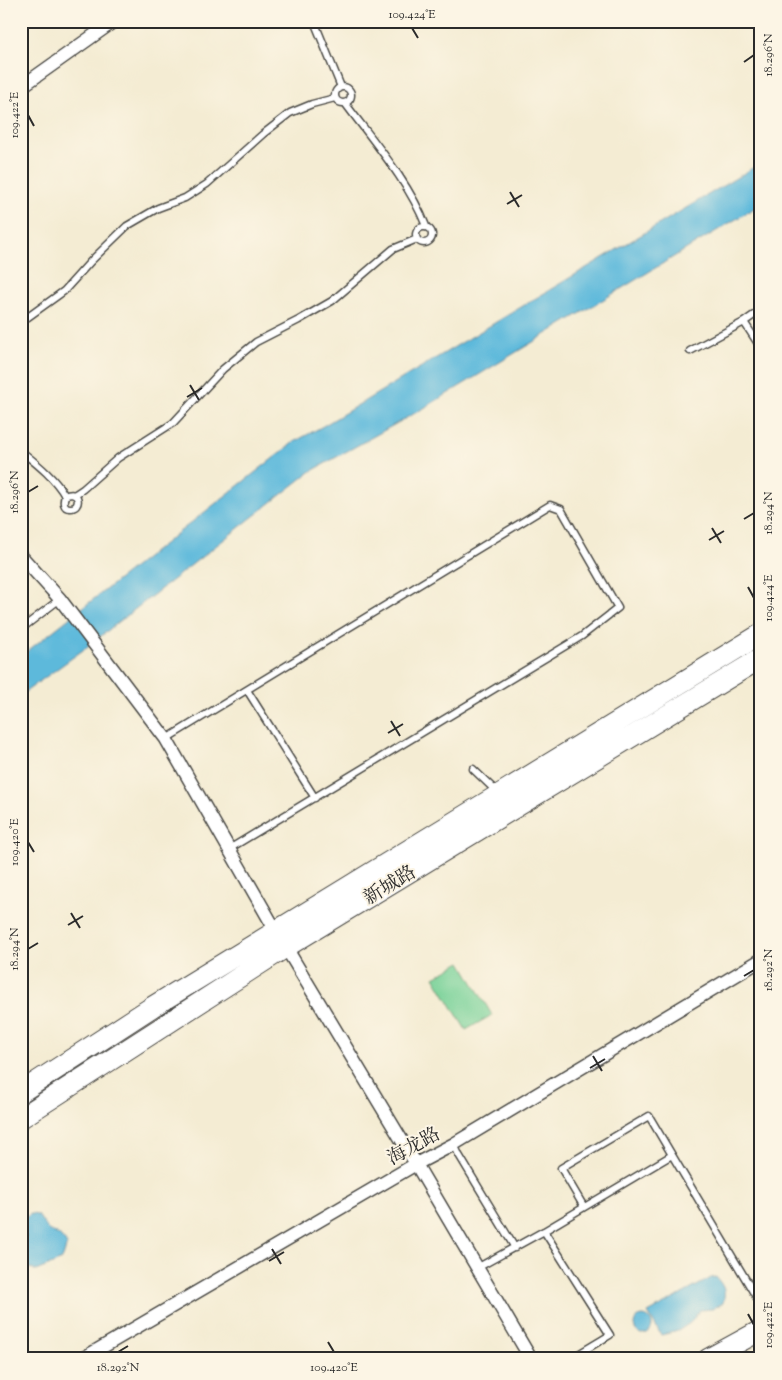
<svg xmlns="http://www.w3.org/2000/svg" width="782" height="1380" viewBox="0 0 782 1380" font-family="'Sorts Mill Goudy','Noto Serif SC',serif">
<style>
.green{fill:#79d299;stroke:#527e62}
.water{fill:#5db9db;stroke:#447283}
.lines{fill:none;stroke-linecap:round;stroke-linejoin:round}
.lane-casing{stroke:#494844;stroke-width:9}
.street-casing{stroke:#494844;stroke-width:15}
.primary-casing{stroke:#494844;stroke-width:22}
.lane{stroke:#fff;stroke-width:6}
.street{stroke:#fff;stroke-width:12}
.primary{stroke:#fff;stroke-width:20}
.ticks{fill:none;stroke:#2b2b2b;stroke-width:2}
.labels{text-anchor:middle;stroke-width:4;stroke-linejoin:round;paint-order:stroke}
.street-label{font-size:19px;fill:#2b2b2b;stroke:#fcf5e5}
.neatline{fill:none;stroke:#2b2b2b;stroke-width:2}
.ticks-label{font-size:12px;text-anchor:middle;fill:#2b2b2b}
</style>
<rect width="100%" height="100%" fill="#fcf5e5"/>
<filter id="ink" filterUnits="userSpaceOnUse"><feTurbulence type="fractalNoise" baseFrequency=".02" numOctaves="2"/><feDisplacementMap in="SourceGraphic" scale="10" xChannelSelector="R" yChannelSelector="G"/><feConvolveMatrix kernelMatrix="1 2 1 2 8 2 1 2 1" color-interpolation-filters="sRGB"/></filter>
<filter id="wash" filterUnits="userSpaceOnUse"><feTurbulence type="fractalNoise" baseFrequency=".0096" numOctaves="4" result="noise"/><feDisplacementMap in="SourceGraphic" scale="20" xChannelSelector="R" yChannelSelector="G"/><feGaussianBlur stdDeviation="1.12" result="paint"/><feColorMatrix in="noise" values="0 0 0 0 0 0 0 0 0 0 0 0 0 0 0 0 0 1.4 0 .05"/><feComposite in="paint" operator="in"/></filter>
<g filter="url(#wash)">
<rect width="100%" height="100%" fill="#f4ecd3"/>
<path class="green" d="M461,962l31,53 -26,15 -32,-53z"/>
<path class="water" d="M761,163v41l-337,204 -114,64 -227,178 -62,45v-39l273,-214 29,-16z
M31,1214l7,1 10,15 11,5 8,9 -5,16 -26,11 -9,-4 -5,-10 4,-21 -4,-6 1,-11z
M716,1277c8,10 10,13 7,26l-11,6 -12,1 -10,13 -12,8 -17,4 -13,-22 63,-35z
M634 1325a9 9 0 1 1 18 0a9 9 0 1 1-18 0Z"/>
</g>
<g filter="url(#ink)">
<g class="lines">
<defs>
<path id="lane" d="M314,21l27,66
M335 95a8 8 0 1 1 16 0a8 8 0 1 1-16 0Z
M345,103c28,38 64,79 81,123
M416 235a8 8 0 1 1 16 0a8 8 0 1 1-16 0Z
M761,310l-17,12 17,26
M21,322l43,-31 27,-30 36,-35 31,-18 27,-10 22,-14 56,-50 27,-21 22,-9 23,-6
M690,351l54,-29
M21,451c16,13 34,27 44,45 -2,5 -2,12 5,12 12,1 10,-20 -5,-12
M74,495l9,-6 35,-31 55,-35 50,-54 33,-27 43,-22 33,-19 61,-52 24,-10
M21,629l39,-30
M247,690l68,108
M166,739l384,-234 11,4 57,99 -36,28 -353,213
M473,769l24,23
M454,1144l5,11 56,93
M584,1207l-23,-39 88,-52 23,39
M477,1268l67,-37
M570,1359l40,-24 -66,-104 128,-76 89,150"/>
<path id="street" d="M21,87l93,-66
M21,556l39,43 106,140 110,192 140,233 115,195
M82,1359l334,-195 38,-20 307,-184"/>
<path id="primary" d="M21,1092l131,-85 609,-373
M21,1118l265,-171 475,-289
M708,1359l53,-29"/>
</defs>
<use href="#lane" class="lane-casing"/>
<use href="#street" class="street-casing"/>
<use href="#primary" class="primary-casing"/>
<use href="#lane" class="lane"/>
<use href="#street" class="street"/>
<use href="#primary" class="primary"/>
</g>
</g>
<path class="ticks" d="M412,28l6,10M744,62l10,-7M28,115l6,11M510,192l9,15M507,204l15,-9M190,385l9,15M187,397l15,-9M28,492l10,-6M744,519l10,-6M712,528l9,15M709,540l15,-9M748,587l6,11M391,721l9,15M388,733l15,-9M28,842l6,10M71,913l9,15M68,925l15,-9M28,949l10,-6M744,976l10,-6M593,1056l9,15M590,1068l15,-9M272,1249l9,15M269,1261l15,-9M748,1314l6,11M328,1342l6,10M118,1352l10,-6"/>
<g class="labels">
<g class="street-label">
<text transform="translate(389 884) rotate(-31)" y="7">新城路</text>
<text transform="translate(413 1145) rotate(-29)" y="7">海龙路</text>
</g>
</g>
<rect width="782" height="1380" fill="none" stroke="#fcf5e5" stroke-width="55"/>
<rect x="28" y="28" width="726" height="1324" class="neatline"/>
<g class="ticks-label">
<text x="412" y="18">109.424°E</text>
<text transform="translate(768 55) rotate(-90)" y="4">18.296°N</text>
<text transform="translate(14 115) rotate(-90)" y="4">109.422°E</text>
<text transform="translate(14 492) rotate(-90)" y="4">18.296°N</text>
<text transform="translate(768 513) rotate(-90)" y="4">18.294°N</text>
<text transform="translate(768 598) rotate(-90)" y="4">109.424°E</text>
<text transform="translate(14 842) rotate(-90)" y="4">109.420°E</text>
<text transform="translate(14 949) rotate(-90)" y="4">18.294°N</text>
<text transform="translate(768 970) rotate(-90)" y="4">18.292°N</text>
<text transform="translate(768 1325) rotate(-90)" y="4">109.422°E</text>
<text x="118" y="1371">18.292°N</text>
<text x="334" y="1371">109.420°E</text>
</g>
</svg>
